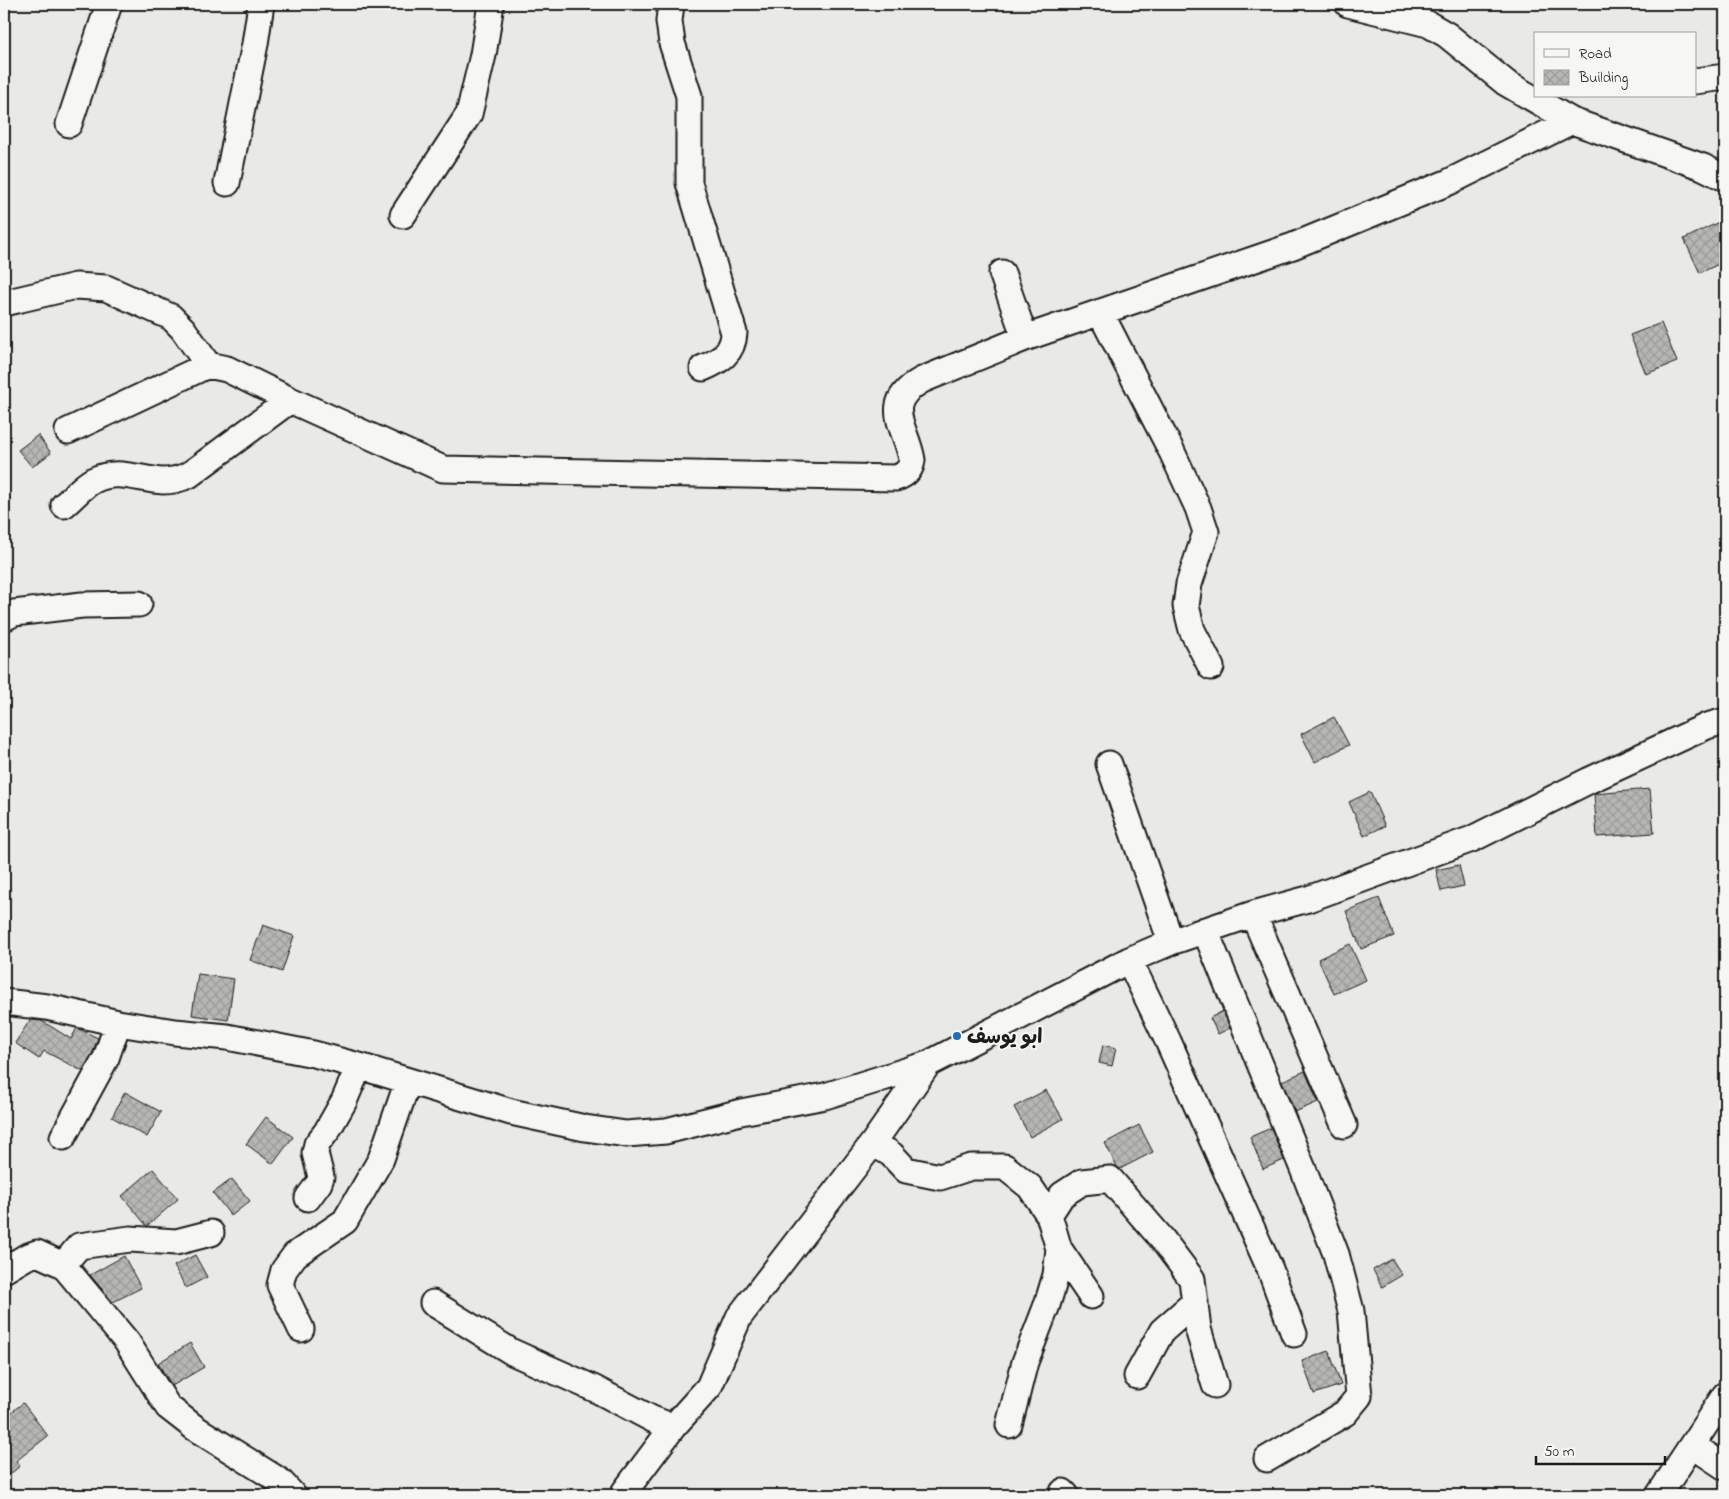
<svg xmlns="http://www.w3.org/2000/svg" width="1729" height="1499" viewBox="0 0 1729 1499" font-family="'Indie Flower','Playpen Sans Arabic',sans-serif">
<style>
.building{fill:url(#building-cross-hatch);stroke:#1c1c1c}
.lines{fill:none;stroke-linecap:round;stroke-linejoin:round}
.minor-casing{stroke:#1c1c1c;stroke-width:29}
.minor{stroke:#f6f6f2;stroke-width:25}
.poi-dot{fill:#1f6fb2;stroke:#f6f6f2;stroke-width:2}
.labels{text-anchor:middle;stroke-width:4;stroke-linejoin:round;paint-order:stroke}
.poi-label{font-size:20px;font-weight:bold;fill:#1c1c1c;stroke:#f6f6f2;text-anchor:start}
</style>
<defs>
<pattern id="building-cross-hatch" width="8" height="8" patternUnits="userSpaceOnUse" patternTransform="scale(1.25)"><rect width="8" height="8" fill="#b6b6b3"/><path d="M0 0l8 8M0 8l8-8" fill="none" stroke="#9c9c99"/></pattern>
</defs>
<rect width="100%" height="100%" fill="#e9e9e5"/>
<filter id="ink" filterUnits="userSpaceOnUse"><feTurbulence type="fractalNoise" baseFrequency=".02" numOctaves="2"/><feDisplacementMap in="SourceGraphic" scale="10" xChannelSelector="R" yChannelSelector="G"/><feConvolveMatrix kernelMatrix="1 2 1 2 8 2 1 2 1" color-interpolation-filters="sRGB"/></filter>
<g filter="url(#ink)">
<path class="building" d="M1725,219v42l-25,12 -16,-34z
M1661,323l16,39 -31,12 -16,-39z
M38,435l13,18 -19,14 -14,-17z
M1334,717l15,28 -34,17 -14,-28z
M1650,789l4,44 -57,4 -3,-43z
M1370,792l15,34 -21,10 -15,-34z
M1459,865l5,21 -23,5 -5,-21z
M1379,898l15,38 -33,13 -15,-38z
M263,925l31,11 -12,36 -32,-12z
M1350,944l16,36 -32,14 -16,-35z
M198,974l36,5 -6,41 -36,-5z
M1223,1011l7,17 -12,6 -8,-16z
M30,1020l12,1 29,18 6,-11 21,10 -5,14 -11,19 -38,-20 -5,8 -24,-16z
M1103,1045l13,3 -4,18 -13,-3z
M1305,1071l13,31 -23,10 -13,-31z
M1046,1090l17,29 -33,18 -16,-30z
M125,1092l36,20 -14,25 -35,-20z
M266,1117l27,20 -20,27 -27,-20z
M1139,1125l14,27 -33,17 -3,-2 -12,-24z
M1271,1128l13,32 -21,9 -13,-32z
M153,1169l25,30 -31,27 -25,-30z
M232,1179l18,22 -19,15 -18,-23z
M195,1255l12,22 -21,11 -12,-22z
M124,1256l17,32 -28,14 -23,-27z
M1392,1259l10,16 -20,12 -9,-17z
M190,1343l14,24 -32,19 -14,-23z
M1329,1351l12,34 -27,9 -12,-33z
M23,1403l25,33 -32,25 4,5 -16,13v-61z"/>
<g class="lines">
<defs>
<path id="minor" d="M671,4l-2,17 3,22 17,53v87l45,150c-1,20 -14,28 -31,35
M1348,4l80,20 19,11 59,48 66,38 131,46 22,11
M1695,81l30,-4
M69,124l40,-120
M227,183l28,-139 6,-40
M403,215l66,-101 14,-59 8,-51
M1002,273l23,65
M4,303l72,-17 30,2 65,29 12,12 25,36
M1100,312l72,140 26,56 8,24 -17,52 -3,22 6,24 19,37
M68,431l140,-66 19,4 63,31 153,69 453,9c9,-3 15,-8 16,-18 -5,-33 -33,-56 10,-80l103,-42 268,-92 156,-64 123,-61
M64,505c10,-8 19,-20 30,-25 24,-12 45,0 69,1 9,0 17,-2 26,-6l101,-75
M4,618l10,-5 68,-8 57,-1
M1109,764l62,178
M1253,914l91,211
M1205,930l98,239 33,85 15,57 8,85 -14,17 -78,46
M1129,960l39,81 102,228 24,65
M4,1002l43,5 71,16 57,9 52,5 87,17 45,12 152,46 74,16 41,6 40,-3 75,-19 84,-16 103,-32
M63,1137l43,-79 12,-35
M873,1143l18,11 15,16 34,7 31,-10h34l25,20 19,28 10,34 -3,26 -9,30 -22,57 -16,63
M308,1198l11,-15 2,-6 -6,-24 2,-9 10,-13 17,-30 15,-35
M1049,1215l13,-20 20,-13 28,-3 52,60 30,40 6,50 17,56
M1059,1249l32,47
M63,1265l64,77 41,65 27,21 85,53 13,14
M4,1270l22,-13 11,-4 26,12 16,-19 51,-7 46,3 35,-9
M433,1303l79,49 83,37 57,30 21,8
M301,1329l-21,-44 4,-15 11,-15 50,-34 36,-62 27,-78
M1137,1376l25,-45 33,-29
M1692,1445l33,22
M1063,1492l3,3
M624,1495l1,-4 48,-64 36,-40 30,-70 134,-174 55,-79 201,-104 42,-18 82,-28 55,-15 164,-60 116,-58 119,-55 18,-5
M1659,1495l66,-100"/>
</defs>
<use href="#minor" class="minor-casing"/>
<use href="#minor" class="minor"/>
</g>
</g>
<circle class="poi-dot" cx="957" cy="1036" r="5"/>
<g class="labels">
<g class="poi-label">
<text x="967" y="1043">ابو يوسف</text>
</g>
</g>
<rect width="1729" height="1499" fill="none" stroke="#f6f6f2" stroke-width="20"/>
<rect x="10" y="10" width="1709" height="1479" fill="none" stroke="#1c1c1c" stroke-width="2" filter="url(#ink)"/>
<rect x="1534" y="32" width="162" height="65" fill="#f6f6f2" stroke="#9f9f9c"/>
<rect x="1544" y="49" width="25" height="8" fill="#f6f6f2" stroke="#9f9f9c"/>
<text x="1579" y="58" font-size="15" fill="#1c1c1c">Road</text>
<rect x="1544" y="70" width="25" height="15" fill="url(#building-cross-hatch)" stroke="#9f9f9c"/>
<text x="1579" y="82" font-size="15" fill="#1c1c1c">Building</text>
<path d="M1536 1456v8h129v-8" fill="none" stroke="#1c1c1c" stroke-width="2.5"/>
<text x="1544" y="1456" font-size="15" fill="#1c1c1c" stroke="#f6f6f2" stroke-width="4" paint-order="stroke">50 m</text>
</svg>
